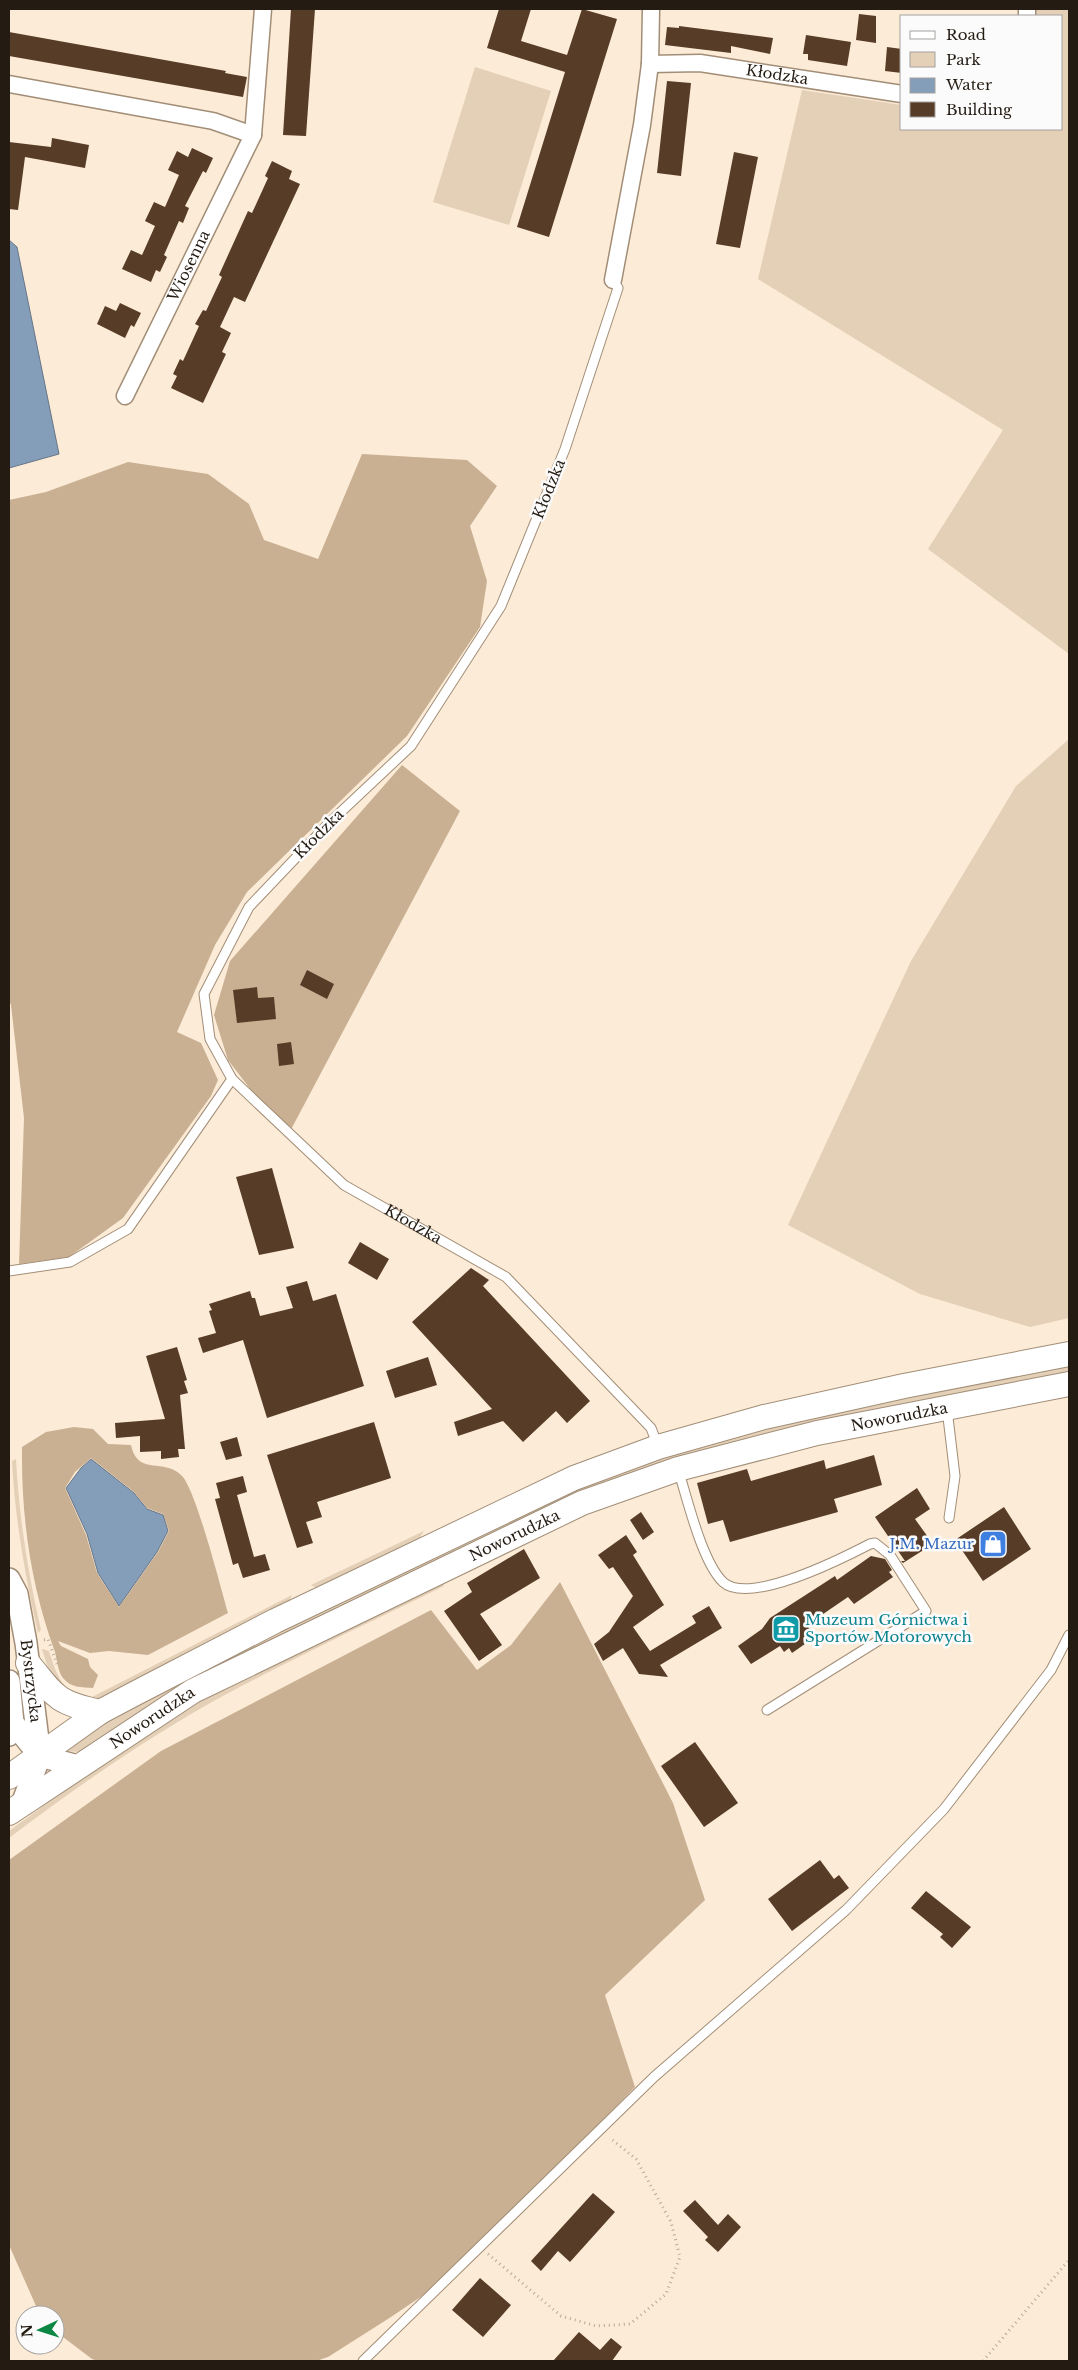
<svg xmlns="http://www.w3.org/2000/svg" width="1078" height="2370" viewBox="0 0 1078 2370" font-family="'Libre Baskerville',serif">
<style>
.green{fill:#e4cfb7}
.forest{fill:#c9b092;fill-rule:evenodd}
.water{fill:#849db9;stroke:#677687}
.building{fill:#573c27}
.lines{fill:none;stroke-linecap:round;stroke-linejoin:round}
.service-casing{stroke:#a28e77;stroke-width:11}
.minor-casing{stroke:#a28e77;stroke-width:19}
.tertiary-casing{stroke:#a28e77;stroke-width:24}
.secondary-casing{stroke:#a28e77;stroke-width:26}
.path{stroke:#b7a999;stroke-width:3;stroke-dasharray:1 4;stroke-linecap:butt}
.service{stroke:#fff;stroke-width:9}
.minor{stroke:#fff;stroke-width:16}
.tertiary{stroke:#fff;stroke-width:21}
.secondary{stroke:#fff;stroke-width:24}
.labels{text-anchor:middle;stroke-width:5;stroke-linejoin:round;paint-order:stroke}
.street-label{font-size:15px;fill:#241c13;stroke:#fbfbfb}
.shop-label{font-size:15px;fill:#366cbe;stroke:#fbfbfb;text-anchor:end}
.culture-label{font-size:15px;fill:#0d838f;stroke:#fbfbfb;text-anchor:start}
</style>
<rect width="100%" height="100%" fill="#fcebd7"/>
<path class="green" d="M1034,9h35v645l-141,-105 75,-119 -245,-151 44,-189 100,15v24h160v-113h-28z
M475,67l76,24 -42,134 -76,-23z
M1069,739v579l-39,9 -110,-33 -132,-69 123,-264 105,-175z
M1069,1366v6l-226,44 -310,98 -151,73 -301,165 -19,-1 38,-25 87,-49 348,-172 133,-51 142,-38z
M16,1459c3,58 12,115 25,171l-3,3c-13,-57 -23,-114 -26,-172z
M424,1531l-5,8 -101,50 -7,-4z
M443,1583l1,3c-85,42 -171,81 -253,128 -63,37 -124,80 -182,124v-7c59,-43 119,-86 182,-124 80,-48 168,-84 252,-124z
M292,1595l-4,9 -184,96 -24,1 -29,-23 -9,-29 7,2c7,23 14,45 43,46z"/>
<path class="forest" d="M362,454l105,6 30,26 -27,40 17,55 -7,46 -73,109 -160,156 -32,53 -38,87 24,11 17,37 -7,16 -88,122 -54,39 -50,7 5,-146 -13,-113 -2,-5v-500l37,-8 82,-30 80,12 41,30 15,36 54,19z
M402,765l58,46 -173,326 -59,-77 -14,-45 16,-54z
M74,1427l19,2 15,15 23,1c7,32 33,12 51,31 14,14 39,113 46,137l-80,42 -39,-4 -19,2 -32,-12 3,5 27,13 2,8 8,8 -5,13c-12,-1 -22,0 -30,-10 -5,-6 -6,-18 -8,-26 -24,-65 -34,-135 -33,-205l24,-15zM91,1458l43,34 13,16 16,6 6,17 -11,21 -39,55 -22,-34 -11,-38 -21,-47 10,-16z
M560,1582l113,221 32,97 -100,95 30,92 -182,188 -62,42 -63,40 -12,4h-218l-6,-2 -37,-28v-16h-15l-31,-70v-385l152,-109 270,-141 46,60 34,-25z"/>
<path class="water" d="M9,240l8,7 42,207 -50,14z
M91,1459l43,34 13,16 16,6 5,16 -11,21 -38,54 -21,-33 -11,-39 -21,-46 15,-20z"/>
<path class="building" d="M291,9h24l-9,127 -23,-1z
M499,9h32l-10,32 46,14 15,-46 35,10 -68,218 -32,-10 48,-155 -78,-24z
M859,14l17,2v27l-20,-3z
M679,26l94,12 -3,16 -39,-8v7l-66,-8 2,-18 12,1z
M9,32l217,39 -1,2 22,4 -4,20 -234,-41z
M806,35l45,7 -4,24 -39,-6v-6h-5z
M887,47l15,2v24l-17,-2z
M667,81l24,2 -10,93 -24,-3z
M52,138l37,7 -4,23 -60,-11 -7,53 -9,-1v-67l42,5z
M192,148l21,10 -7,15 -3,-2 -18,35 4,2 -6,15 -4,-2 -15,34 3,2 -7,15 -4,-2 -5,12 -29,-13 9,-19 11,5 13,-29 -10,-5 9,-19 11,5 14,-32 -11,-5 9,-19 11,6z
M734,152l24,5 -18,91 -24,-4z
M272,161l20,10 -3,8 11,5 -55,118 -11,-5 -14,30 11,6 -9,19 4,2 -23,49 -32,-15 6,-12 -4,-2 7,-15 3,2 16,-35 -4,-2 8,-14 3,1 16,-34 -3,-2 29,-64 4,2 16,-35 -3,-2z
M120,303l21,10 -7,14 -3,-2 -6,13 -28,-14 8,-18 11,5z
M307,970l27,14 -7,15 -27,-14z
M257,987l1,11 16,-1 2,22 -39,4 -4,-33z
M291,1042l3,22 -15,2 -2,-22z
M272,1168l22,80 -35,7 -23,-78z
M360,1242l29,17 -12,21 -29,-17z
M471,1268l18,12 -6,6 107,115 -23,22 -11,-12 -33,31 -20,-21 -45,15 -4,-14 38,-13 -80,-87z
M307,1281l6,20 23,-7 28,92 -97,32 -24,-78 -40,13 -5,-15 18,-5 -7,-22 3,-1 -3,-6 41,-13 2,7h3l5,18 33,-8 -7,-21z
M177,1347l10,33 -3,1 4,12 -8,2 5,54h-7l1,8 -18,2v-8l-21,1v-16l-24,2 -1,-15 50,-4 -19,-63z
M428,1357l9,28 -42,13 -9,-27z
M374,1422l17,56 -74,24 5,15 -16,5 7,21 -16,5 -30,-93z
M237,1437l5,19 -16,4 -6,-18z
M874,1455l8,30 -48,14 4,13 -108,30 -7,-22 -15,4 -11,-41 50,-14 4,12 73,-21 2,9z
M243,1476l4,16 -10,3 17,62 11,-3 5,16 -27,8 -5,-15 -5,2 -18,-66 5,-1 -4,-15z
M917,1488l13,21 -15,10 18,25 -30,19 -2,-2h4l-30,-44z
M1004,1507l27,42 -48,32 -28,-41z
M641,1512l13,20 -11,8 -13,-20z
M626,1535l11,17 -4,3 31,50 -31,22 17,24 46,-28 -4,-7 17,-10 13,22 -62,37 8,12 -29,-3 -16,-26 -20,13 -9,-17 15,-12 24,-36 -20,-29 -4,2 -11,-14z
M524,1549l16,29 -60,36 22,31 -23,16 -35,-50 28,-19 -5,-9z
M871,1556l14,3 7,11 -3,2 4,5 -39,27 -6,-7 -41,28 8,12 -23,16 -3,-5 -5,4 -4,-6 -29,18 -13,-18 24,-17 8,-11 65,-42 2,4z
M695,1742l43,61 -34,24 -43,-61z
M820,1860l14,19 5,-4 10,13 -57,43 -24,-32z
M926,1891l45,36 -19,21 -12,-11 3,-3 -32,-26z
M593,2193l22,19 -45,50 -12,-11 -17,20 -10,-10z
M695,2200l23,25 10,-11 13,13 -23,25 -13,-12 3,-3 -25,-26z
M480,2278l31,27 -28,32 -31,-27z
M579,2332l21,18 11,-12 11,9 -10,14h-59z"/>
<g class="lines">
<defs>
<g id="service">
<path id="s1" d="M613,280l5,8 -53,161 -64,157 -90,140 -83,78 -79,83 -45,87 6,45 22,40 112,106 162,92 145,151 7,18"/>
<path d="M9,1271l61,-9 58,-33 104,-150"/>
<path d="M947,1409l8,67 -6,42"/>
<path d="M678,1469c9,29 24,93 45,113 26,24 120,-24 147,-38l5,-1 15,12 36,56 -159,99"/>
<path d="M363,2361l291,-284 192,-167 98,-101 107,-139 18,-35"/>
</g>
<g id="minor">
<path d="M1027,16v-7"/>
<path id="s2" d="M650,64l50,-1 202,31"/>
<path d="M9,84l204,37 40,14"/>
<path d="M613,280l29,-155 8,-61 1,-55"/>
<path id="s3" d="M125,396l128,-261 10,-126"/>
</g>
<g id="tertiary">
<path id="s4" d="M9,1579l8,15 9,49 14,113 -18,48"/>
<path d="M9,1681l4,42 -4,12"/>
<path d="M13,1723l27,33 38,10"/>
</g>
<g id="secondary">
<path d="M28,1663c27,34 29,40 72,49"/>
<path d="M9,1777l91,-65 34,-18 141,-73 299,-143 84,-31 106,-30 140,-31 165,-32"/>
<path id="s5" d="M9,1813l184,-122 389,-188 96,-34 139,-36 252,-49"/>
</g>
</defs>
<use href="#service" class="service-casing"/>
<use href="#minor" class="minor-casing"/>
<use href="#tertiary" class="tertiary-casing"/>
<use href="#secondary" class="secondary-casing"/>
<path class="path" d="M44,1640l4,-1 9,25
M488,2254l73,62 35,10 34,-2 36,-30 14,-37 -9,-35 -35,-63 -26,-21
M983,2361l86,-101"/>
<use href="#service" class="service"/>
<use href="#minor" class="minor"/>
<use href="#tertiary" class="tertiary"/>
<use href="#secondary" class="secondary"/>
</g>
<defs>
<symbol id="shop-square" viewBox="-11 -11 22 22"><rect x="-9" y="-9" width="18" height="18" rx="4" fill="#3f7fe0" stroke="#fbfbfb"/><path d="M-5-2.5h2.3a2.7 3.5 0 0 1 5.4 0H5L5.5 6h-11ZM-1.5-2.5h3a1.5 2.3 0 0 0-3 0Z" fill="#fff"/></symbol>
<symbol id="museum-square" viewBox="-11 -11 22 22"><rect x="-9" y="-9" width="18" height="18" rx="4" fill="#0f9aa8" stroke="#fbfbfb"/><path d="M0-6L6-3V-2H-6V-3ZM-5-1h2V3h-2ZM-1-1h2V3h-2ZM3-1h2V3H3ZM-6 4H6V6H-6Z" fill="#fff"/></symbol>
</defs>
<g fill-rule="evenodd">
<use href="#shop-square" x="977" y="1528" width="32" height="32"/>
<use href="#museum-square" x="770" y="1613" width="32" height="32"/>
</g>
<g class="labels">
<g class="street-label">
<text dy="5" stroke="none"><textPath href="#s2" startOffset="128">Kłodzka</textPath></text>
<text dy="5" stroke="none"><textPath href="#s3" startOffset="145">Wiosenna</textPath></text>
<text transform="translate(549 489) rotate(-68)" y="5">Kłodzka</text>
<text transform="translate(319 834) rotate(-45)" y="5">Kłodzka</text>
<text dy="5" stroke="none"><textPath href="#s1" startOffset="1166">Kłodzka</textPath></text>
<text dy="5" stroke="none"><textPath href="#s5" startOffset="982">Noworudzka</textPath></text>
<text dy="5" stroke="none"><textPath href="#s5" startOffset="578">Noworudzka</textPath></text>
<text dy="5" stroke="none"><textPath href="#s4" startOffset="105">Bystrzycka</textPath></text>
<text dy="5" stroke="none"><textPath href="#s5" startOffset="172">Noworudzka</textPath></text>
</g>
<g class="shop-label">
<text x="974" y="1549">J.M. Mazur</text>
</g>
<g class="culture-label">
<text x="805" y="1625">Muzeum Górnictwa i<tspan x="805" dy="17">Sportów Motorowych</tspan></text>
</g>
</g>
<rect width="1078" height="2370" fill="none" stroke="#241c13" stroke-width="20"/>
<rect x="900" y="15" width="162" height="115" fill="#fbfbfb" stroke="#a5a29e"/>
<rect x="910" y="31" width="25" height="8" fill="#ffffff" stroke="#a5a29e"/>
<text x="946" y="40" font-size="15" fill="#241c13">Road</text>
<rect x="910" y="52" width="25" height="15" fill="#e4cfb7" stroke="#a5a29e"/>
<text x="946" y="65" font-size="15" fill="#241c13">Park</text>
<rect x="910" y="78" width="25" height="15" fill="#849db9" stroke="#a5a29e"/>
<text x="946" y="90" font-size="15" fill="#241c13">Water</text>
<rect x="910" y="102" width="25" height="15" fill="#573c27" stroke="#a5a29e"/>
<text x="946" y="115" font-size="15" fill="#241c13">Building</text>
<g transform="translate(40 2330) rotate(266)"><circle r="24" fill="#fbfbfb" stroke="#a5a29e"/>
<path d="M0-4L9 19L0 12L-9 19Z" fill="#0a8843"/>
<text y="-8" font-size="14" font-weight="bold" text-anchor="middle" fill="#241c13">N</text>
</g>
</svg>
